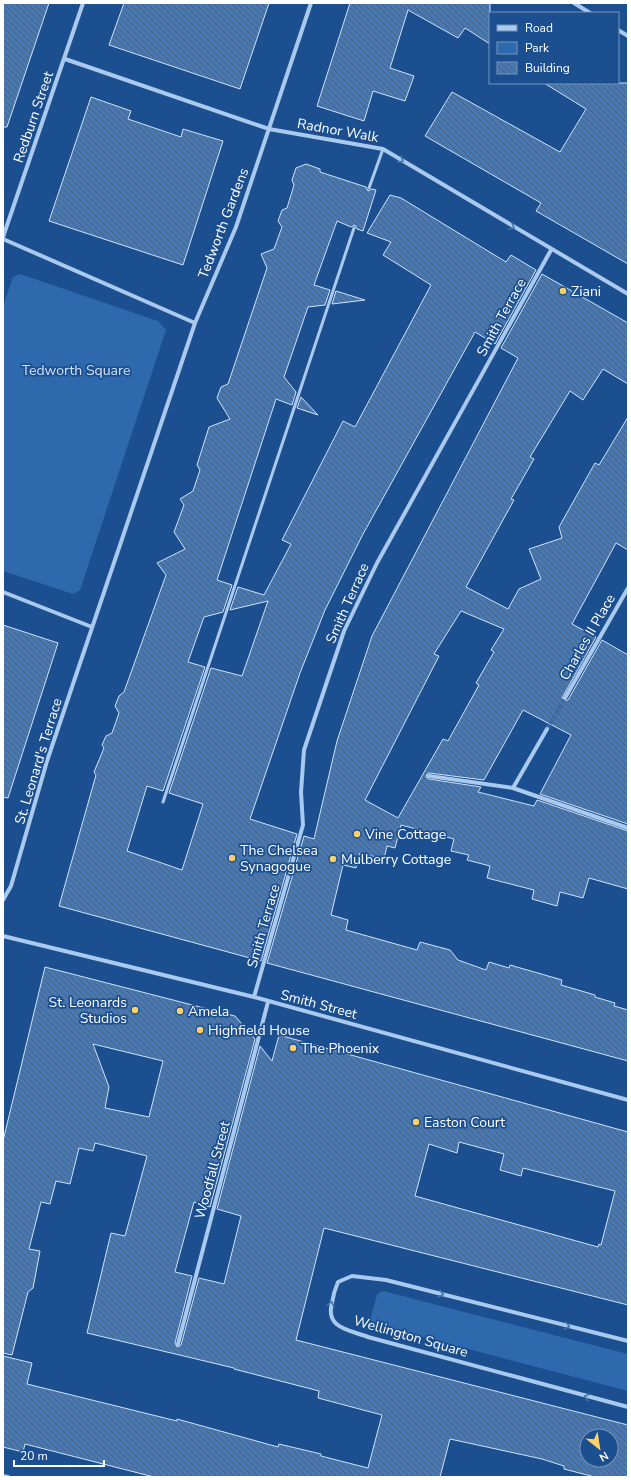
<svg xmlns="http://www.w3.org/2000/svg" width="631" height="1480" viewBox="0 0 631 1480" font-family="'Nunito Sans',sans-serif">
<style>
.green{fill:#2e69ad}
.building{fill:url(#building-back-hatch);stroke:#cfe3fa;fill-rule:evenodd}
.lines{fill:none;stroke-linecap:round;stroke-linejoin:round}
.minor-tunnel{stroke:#3d69a0;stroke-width:4;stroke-dasharray:4 2;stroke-linecap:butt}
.service{stroke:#a9c9ee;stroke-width:3}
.minor{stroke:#a9c9ee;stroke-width:4}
.oneway{stroke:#4674ac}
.poi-dot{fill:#ffd166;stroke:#1b4f8f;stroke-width:1.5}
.labels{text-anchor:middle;stroke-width:3.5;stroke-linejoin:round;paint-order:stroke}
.street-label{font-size:14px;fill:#fff;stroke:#1b4f8f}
.poi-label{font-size:14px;fill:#fff;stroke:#1b4f8f;text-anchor:start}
.park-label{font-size:14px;fill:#cfe3fa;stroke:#1b4f8f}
</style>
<defs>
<pattern id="building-back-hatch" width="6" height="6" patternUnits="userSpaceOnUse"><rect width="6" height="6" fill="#4478b7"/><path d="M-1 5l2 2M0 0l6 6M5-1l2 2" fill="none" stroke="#486282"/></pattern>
</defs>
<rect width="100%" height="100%" fill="#1b4f8f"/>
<path class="green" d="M20,274l138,47 8,9 -86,260 -7,4 -70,-23v-265l10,-29z
M383,1291l245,63v37l-255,-67 -3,-3 7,-27z"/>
<path class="building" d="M3,3h46l-42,124h-4z
M124,3h145l-29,86 -131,-44z
M350,3h140v41l-25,-16 -7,10 -50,-28 -18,58 24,8 -9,25 -32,-10 -9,30 -47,-15z
M544,83h84v181l-92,-53 5,-8 -116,-67 27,-44 108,60 26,-43z
M91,97l40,14 -3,8 53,18 2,-8 40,12 -40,124 -134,-44z
M306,164l14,5v3l46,15 2,4 4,-2 4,1 -13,41 -6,-2 -2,-4 -4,2 -14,-6 -23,64 16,5 -5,15 -17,2 -24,70 12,15 -4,13 -16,-6 -59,181 15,5 -9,27 -19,5 -16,45 17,5 -42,124 -16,-5 -20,65 55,19 21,-66 -34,-11 42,-125 31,8 26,-75 -38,9 8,-23 26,8 27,-51 -9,-4 61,-119 12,6 76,-142 -48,-30 8,-13 -24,-9 23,-38 11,3 105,64 5,-7 25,15 -41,74 -20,-12 -113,204 -37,74 -25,63 -50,146 47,15 -36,127 -202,-55 37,-131 -2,-3 10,-24 -2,-3 4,-9 6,-3 7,-20 -4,-7 4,-10 5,-4 42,-117 -9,-12 28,-14 -11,-17 10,-27 -4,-6 13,-8 7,-21 -3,-5 12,-38 21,-8 -13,-21 4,-11 7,-3 39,-116 -6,-14 13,-5 8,-22 -4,-6 4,-11 5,-2 7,-23 -2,-5 4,-12z
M542,274l86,49v61l-25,-15 -20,31 -13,-9 -40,66 4,2 -23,40 3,1 -48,87 42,22 11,-20 22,-10 -12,-30 33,-11 -3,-11 36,-64 4,2 29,-48v133l-12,-7 -44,81 24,13 -34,61 2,3 4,-1 34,-60 26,15v169l-88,-30 31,-59 -48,-25 -39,70 -55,-7 -2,1 -1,3 3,2 52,8 -3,5 56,14 3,-6 91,31v58l-39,-11 -6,20 -23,-6 -3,14 -25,-7 2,-9 -47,-12 3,-12 -23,-6 2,-5 -18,-4 3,-12 -53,-14 -6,23 -8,-2 -3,13 -24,-6 -4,15 -13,-3 -12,50 17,5 -2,10 71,20 3,-8 30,8 8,10 28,10 3,-8 20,6 1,-3 52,15 -1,5 34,10v2l20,6 -1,3 14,4v51l-361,-98 37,-127 10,3 23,-98 35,-105 146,-278 -17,-10zM461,611l43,18 -13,21 3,2 -18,31 3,2 -31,56 -5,-2 -45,79 -33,-18 74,-144 -5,-2z
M336,291l29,9 -33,4z
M301,397l17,18 -21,-7z
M3,625l55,18 -50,155 -5,-1z
M45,967l190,49 20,23 -45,168 -16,-5 -18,66 -1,4 17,4 -17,67 2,4 4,-2 18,-67 25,6 17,-68 -24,-7 43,-163 12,15 7,-26 349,97v173l-304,-77 -28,112 332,85v52h-33l-31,-8v-3l-22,-7 -92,-20 -10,38h-286l-129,-33 -2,8 -20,-5v-91l29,7 -5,21 150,37v-2l101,28 1,-3 42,10v2l47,12 14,-53 -64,-17 1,-7 -85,-22v-1l-147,-35 24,-100 14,3 22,-80 -52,-13 -2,8 -14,-3 -9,36 -14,-3 -6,23 -9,-2 -12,47 11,2 -7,37 -5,4 -16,63 -9,-2v-212zM93,1044l70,17 -14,56 -44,-9 4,-21zM459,1142l45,12 -4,16 21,6 2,-8 92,23 -14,54 -2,-1 -1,3 -183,-51 14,-52 28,9zM587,1436h24v24h-24z"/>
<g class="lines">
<path class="minor-tunnel" d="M547,729l18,-31"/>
<path class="service" d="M369,188l14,-39
M163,802l191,-574"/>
<path class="minor" d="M574,3l16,10
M618,30l10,6
M65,59l204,70 114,20 245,145
M3,237l80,-234
M3,239l192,84
M3,592l89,35
M565,698l63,-110
M547,729l-34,59 115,40
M429,776l84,12
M3,900l8,-14 36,-125 148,-438 41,-96 75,-224
M3,936l251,61 374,103
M254,997l49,-172 -2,-33 3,-42 40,-119 33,-68 174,-313
M628,1341l-242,-61 -34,-4 -14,6c-3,7 -5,14 -6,21 -7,25 17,27 36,34l260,70
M178,1344l90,-342
M3,1476l5,1"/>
</g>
<defs><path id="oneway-chevron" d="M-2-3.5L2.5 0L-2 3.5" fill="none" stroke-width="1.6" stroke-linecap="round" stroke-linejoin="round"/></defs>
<g class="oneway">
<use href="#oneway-chevron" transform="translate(401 160) rotate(31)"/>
<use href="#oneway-chevron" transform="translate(512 227) rotate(31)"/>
<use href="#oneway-chevron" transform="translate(441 1294) rotate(14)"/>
<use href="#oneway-chevron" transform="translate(331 1304) rotate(-76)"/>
<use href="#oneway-chevron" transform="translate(567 1326) rotate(14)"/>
<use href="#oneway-chevron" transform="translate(587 1397) rotate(-165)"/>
</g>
<g class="poi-dot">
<circle cx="563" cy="291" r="4"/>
<circle cx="357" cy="834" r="4"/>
<circle cx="232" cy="858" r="4"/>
<circle cx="333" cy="859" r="4"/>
<circle cx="135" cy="1010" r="4"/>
<circle cx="180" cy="1011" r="4"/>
<circle cx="200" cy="1030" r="4"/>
<circle cx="293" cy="1048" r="4"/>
<circle cx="416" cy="1122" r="4"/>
</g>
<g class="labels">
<g class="street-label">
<text transform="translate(33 117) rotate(-71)" y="5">Redburn Street</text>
<text transform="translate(338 130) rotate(10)" y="5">Radnor Walk</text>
<text transform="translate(223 223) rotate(-69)" y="5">Tedworth Gardens</text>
<text transform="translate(501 317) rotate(-61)" y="5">Smith Terrace</text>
<text transform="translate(347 603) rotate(-66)" y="5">Smith Terrace</text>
<text transform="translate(587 637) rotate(-60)" y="5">Charles II Place</text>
<text transform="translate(38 761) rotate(-73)" y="5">St. Leonard's Terrace</text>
<text transform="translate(263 926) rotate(-74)" y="5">Smith Terrace</text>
<text transform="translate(319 1004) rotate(15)" y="5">Smith Street</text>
<text transform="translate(212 1170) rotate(-75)" y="5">Woodfall Street</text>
<text transform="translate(411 1336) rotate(16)" y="5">Wellington Square</text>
</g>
<g class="poi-label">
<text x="571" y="296">Ziani</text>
<text x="365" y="839">Vine Cottage</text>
<text x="240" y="855">The Chelsea<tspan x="240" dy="16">Synagogue</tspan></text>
<text x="341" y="864">Mulberry Cottage</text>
<text x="127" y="1007" text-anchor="end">St. Leonards<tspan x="127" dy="16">Studios</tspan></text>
<text x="188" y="1016">Amela</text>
<text x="208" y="1035">Highfield House</text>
<text x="301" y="1053">The Phoenix</text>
<text x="424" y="1127">Easton Court</text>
</g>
<g class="park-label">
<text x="76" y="375">Tedworth Square</text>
</g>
</g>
<rect width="631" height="1480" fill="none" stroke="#ffffff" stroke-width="8"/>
<rect x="489" y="12" width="130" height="72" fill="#1b4f8f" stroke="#7695bc"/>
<rect x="497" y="25" width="20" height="6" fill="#a9c9ee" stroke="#7695bc"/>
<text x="525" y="32" font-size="12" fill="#ffffff">Road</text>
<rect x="497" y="42" width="20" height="12" fill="#2e69ad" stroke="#7695bc"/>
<text x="525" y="52" font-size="12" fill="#ffffff">Park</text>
<rect x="497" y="62" width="20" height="12" fill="url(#building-back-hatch)" stroke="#7695bc"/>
<text x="525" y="72" font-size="12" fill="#ffffff">Building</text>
<g transform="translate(599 1448) rotate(150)"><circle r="19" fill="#1b4f8f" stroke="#7695bc"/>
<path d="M0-3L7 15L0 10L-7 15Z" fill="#ffd166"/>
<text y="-6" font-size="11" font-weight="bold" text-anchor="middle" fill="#ffffff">N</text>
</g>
<path d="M14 1460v6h90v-6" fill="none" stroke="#ffffff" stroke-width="2"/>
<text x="20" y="1460" font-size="12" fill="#ffffff" stroke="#1b4f8f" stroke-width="3" paint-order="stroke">20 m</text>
</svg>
